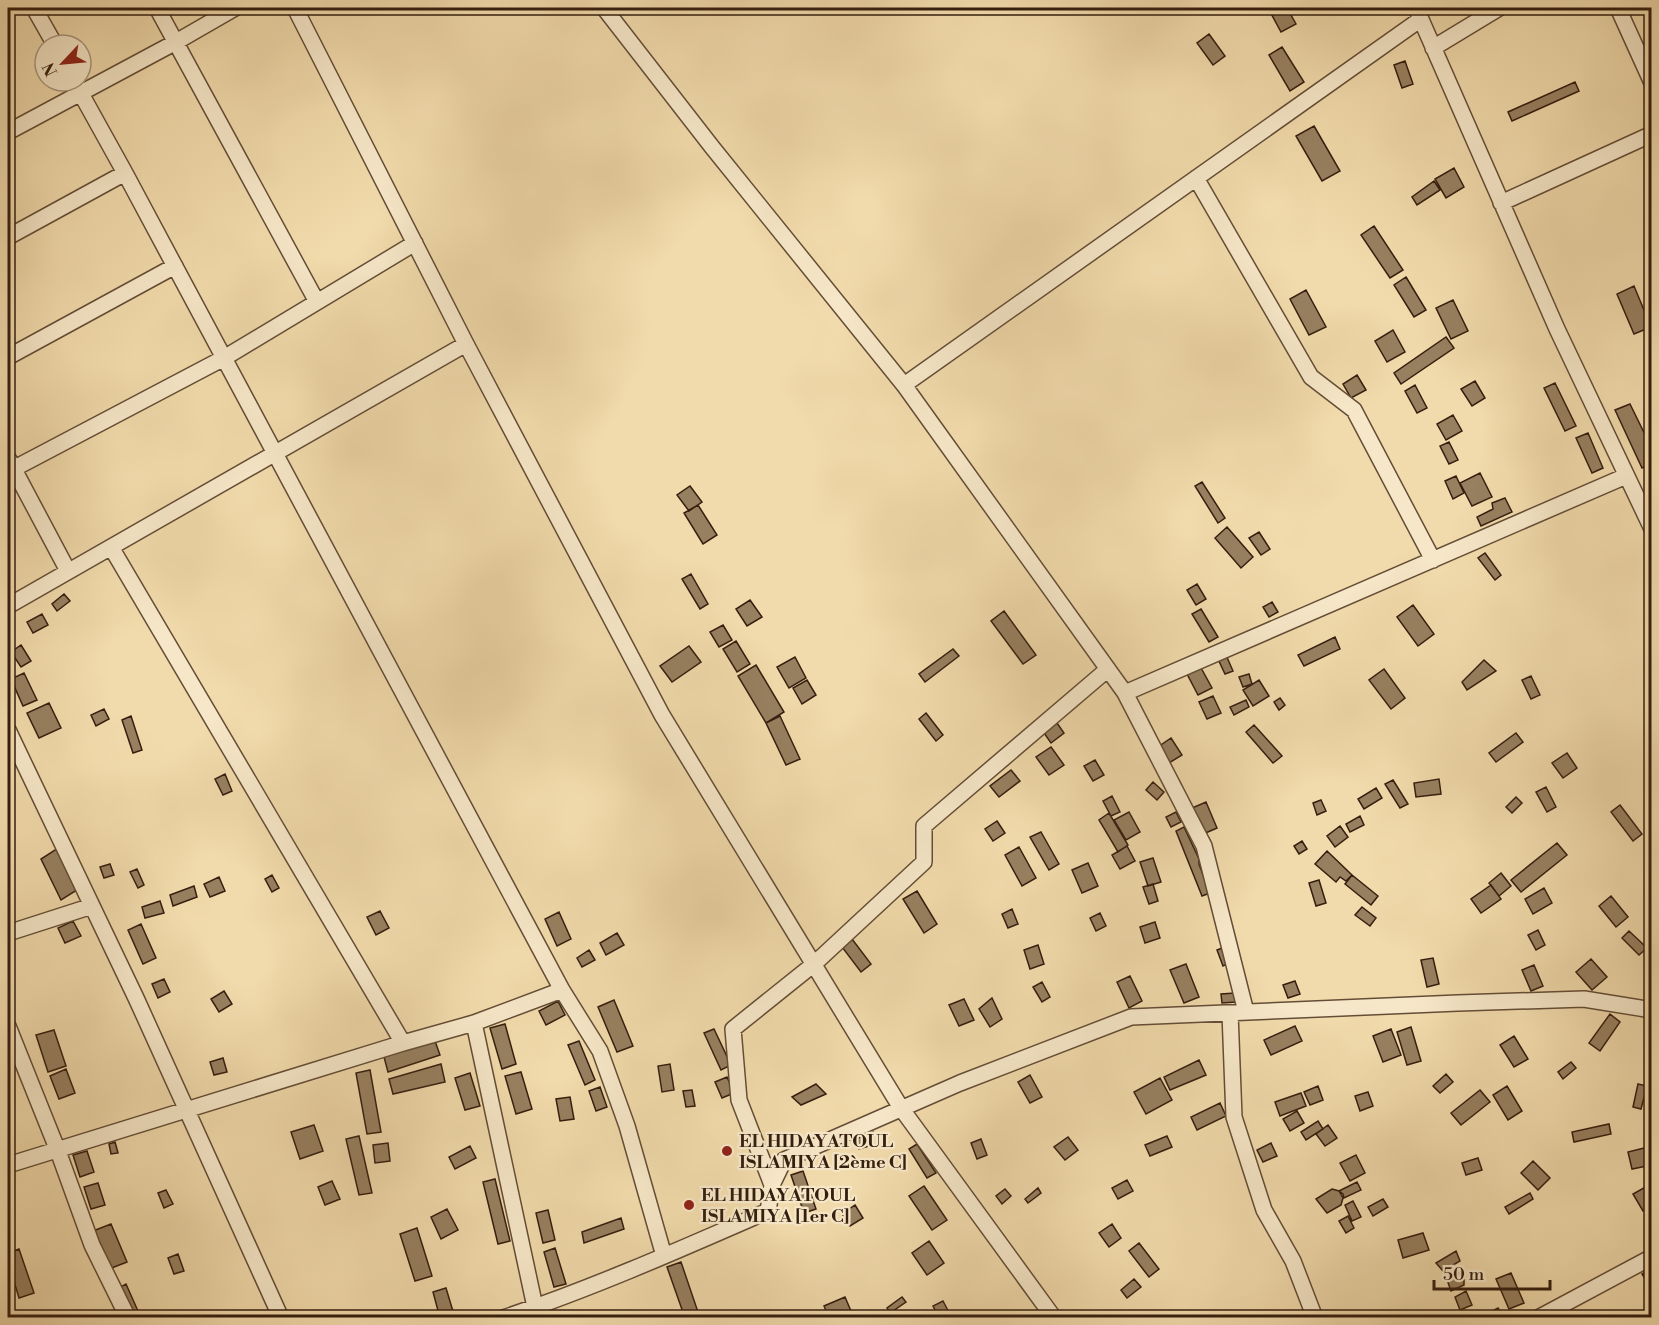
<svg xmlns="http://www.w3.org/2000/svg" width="1659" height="1325" viewBox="0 0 1659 1325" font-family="'Libre Bodoni',serif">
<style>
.building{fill:#978060;stroke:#351e0f;stroke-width:1.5}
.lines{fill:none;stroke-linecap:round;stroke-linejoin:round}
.minor-casing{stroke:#644d36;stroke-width:18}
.minor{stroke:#f6e7c8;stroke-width:15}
.poi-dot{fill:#8f2418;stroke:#f6e7c8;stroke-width:2}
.labels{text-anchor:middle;stroke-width:4.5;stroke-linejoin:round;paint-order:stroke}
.poi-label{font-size:18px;font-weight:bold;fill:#351e0f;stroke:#f6e7c8;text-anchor:start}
</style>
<rect width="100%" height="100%" fill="#f1daab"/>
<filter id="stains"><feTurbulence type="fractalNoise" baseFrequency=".00333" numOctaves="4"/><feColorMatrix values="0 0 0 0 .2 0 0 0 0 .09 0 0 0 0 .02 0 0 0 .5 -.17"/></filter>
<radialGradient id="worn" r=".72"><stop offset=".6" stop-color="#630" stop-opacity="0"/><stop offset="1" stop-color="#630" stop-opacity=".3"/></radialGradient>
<path class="building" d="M1268,8h19l9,16 -15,8z
M1209,34l16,22 -12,9 -16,-22z
M1282,47l22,35 -14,9 -21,-36z
M1405,61l8,23 -11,4 -8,-23z
M1575,82l4,9 -67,30 -4,-9z
M1314,126l26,45 -18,10 -26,-45z
M1454,168l10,19 -18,11 -11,-19z
M1434,181l6,9 -23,15 -5,-8z
M1374,226l29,44 -13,8 -29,-43z
M1406,277l20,33 -12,7 -20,-32z
M1634,286l17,41 -17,7 -17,-40z
M1306,290l20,37 -17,8 -19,-36z
M1453,300l15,31 -17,8 -15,-31z
M1393,330l12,22 -18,10 -12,-21z
M1446,337l8,11 -53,36 -7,-11z
M1357,375l9,15 -15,8 -8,-14z
M1475,381l10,17 -13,8 -11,-17z
M1555,383l21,43 -11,5 -21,-43z
M1415,385l12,23 -10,5 -12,-22z
M1630,404l22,45v14l-10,5 -27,-58z
M1453,415l9,16 -16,9 -9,-16z
M1588,433l15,35 -11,5 -16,-35z
M1449,442l9,18 -9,4 -9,-18z
M1480,473l12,24 -20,9 -12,-23z
M1456,476l8,17 -11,6 -8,-18z
M1202,482l23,36 -7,5 -23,-37z
M690,486l12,16 -13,9 -12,-16z
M1505,498l7,14 -31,14 -4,-9 16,-8 -1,-6z
M698,505l19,30 -14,9 -19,-31z
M1227,527l26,30 -12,11 -26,-30z
M1259,532l11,17 -9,6 -12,-17z
M1485,553l16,22 -6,5 -17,-22z
M691,574l17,30 -8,5 -18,-30z
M1197,584l9,15 -10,6 -9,-15z
M64,594l6,7 -13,10 -5,-7z
M750,600l12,17 -15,9 -11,-17z
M1272,602l6,10 -9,5 -6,-10z
M1413,605l21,29 -16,12 -21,-29z
M1201,609l17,28 -9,5 -17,-28z
M1004,611l32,44 -13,9 -32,-43z
M42,614l6,11 -15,8 -6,-11z
M723,625l9,15 -13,7 -9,-15z
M1335,637l5,12 -36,17 -6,-11z
M736,641l14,23 -13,8 -14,-23z
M21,645l10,16 -10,6 -10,-15z
M689,646l12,16 -29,20 -12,-16z
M953,649l6,7 -34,26 -6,-8z
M1226,655l7,16 -8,3 -7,-15z
M795,657l11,21 -17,10 -12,-21z
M1484,660l12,11 -29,19 -5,-8z
M756,665l28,47 -18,11 -28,-47z
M1200,666l12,22 -14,7 -11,-21z
M1384,669l21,29 -14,11 -22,-29z
M24,673l13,27 -14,6 -12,-27z
M1249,674l3,10 -9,3 -4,-10z
M1531,676l9,19 -9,4 -9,-19z
M807,680l9,15 -14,9 -9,-16z
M1259,680l10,16 -16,10 -10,-16z
M1213,696l8,17 -14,6 -8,-17z
M1280,698l5,7 -6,5 -5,-8z
M1246,700l3,7 -15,8 -4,-8z
M49,703l12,25 -22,10 -12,-25z
M104,709l5,10 -13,7 -5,-11z
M926,713l17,22 -7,6 -17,-22z
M131,716l11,34 -9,3 -11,-33z
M780,716l20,43 -14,6 -20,-42z
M1057,723l7,10 -13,10 -7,-10z
M1254,725l28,31 -9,7 -27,-31z
M1516,733l7,9 -27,20 -7,-9z
M1171,738l11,17 -13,8 -11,-16z
M1051,747l13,18 -15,10 -13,-18z
M1567,753l10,15 -14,10 -11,-15z
M1095,760l9,15 -11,6 -9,-15z
M1011,770l9,11 -21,16 -9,-11z
M225,774l7,17 -9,4 -8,-16z
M1439,779l2,15 -25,3 -2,-14z
M1393,780l15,24 -8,4 -15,-24z
M1153,782l11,10 -7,8 -11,-10z
M1546,787l10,20 -9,5 -11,-20z
M1376,788l6,10 -18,11 -6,-10z
M1112,796l8,16 -9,4 -8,-15z
M1516,797l6,6 -10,10 -6,-6z
M1321,800l5,11 -9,4 -4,-12z
M1206,802l11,26 -16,7 -11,-26z
M1620,805l22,29 -9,7 -22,-29z
M1129,812l11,20 -14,8 -12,-20z
M1176,812l5,10 -10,5 -5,-10z
M1109,813l19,32 -10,7 -19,-32z
M1360,816l4,9 -14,7 -4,-8z
M997,821l8,12 -12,8 -8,-12z
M1340,826l8,11 -13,10 -8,-11z
M1184,827l15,32v5l11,29 -8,3 -26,-65z
M1041,832l18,32 -10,6 -19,-33z
M1302,841l5,8 -8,5 -5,-8z
M1557,843l10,12 -46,37 -10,-12z
M1127,846l8,15 -15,8 -8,-14z
M1019,847l17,31 -14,8 -17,-31z
M58,848l19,42 -16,10 -20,-41z
M1327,851l25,24 -6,6 -6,-4 -4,5 -21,-18z
M1153,858l8,24 -13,4 -8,-24z
M1088,863l10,23 -16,7 -10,-23z
M110,864l4,11 -10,3 -4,-11z
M137,869l7,16 -6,3 -8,-16z
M1501,873l10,13 -12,10 -10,-13z
M272,875l7,13 -7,4 -7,-13z
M1352,875l26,21 -7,9 -26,-21z
M219,877l6,14 -15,6 -6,-13z
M1319,880l7,23 -10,3 -7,-23z
M1153,884l5,17 -9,3 -6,-17z
M1491,885l10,14 -20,14 -10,-14z
M194,886l3,11 -24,9 -3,-11z
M1544,888l8,15 -19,11 -8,-15z
M917,891l20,33 -13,9 -21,-34z
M1611,896l17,21 -12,10 -17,-21z
M160,901l4,12 -19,5 -3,-11z
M1362,907l14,11 -6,8 -15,-11z
M1012,909l6,15 -10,4 -6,-14z
M380,911l9,17 -13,7 -9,-18z
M559,912l12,27 -14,7 -12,-27z
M1100,913l6,13 -10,5 -6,-13z
M73,921l8,15 -16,7 -7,-15z
M1155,922l5,16 -15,5 -5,-16z
M141,924l15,34 -13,6 -15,-34z
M1538,930l7,15 -9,5 -8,-15z
M1629,931l18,17 -8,7 -17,-17z
M617,933l7,12 -18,10 -6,-12z
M852,939l19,25 -10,8 -19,-25z
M1038,945l6,19 -14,5 -6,-19z
M1225,947l6,15 -8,4 -6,-16z
M589,950l6,10 -13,7 -5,-9z
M1433,958l6,26 -12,3 -6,-27z
M1591,959l16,18 -15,13 -16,-18z
M1186,964l13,33 -15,6 -14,-33z
M1534,965l9,21 -12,5 -9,-21z
M1130,976l12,25 -13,7 -12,-26z
M164,979l6,13 -12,6 -6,-14z
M1295,981l5,13 -12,4 -5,-13z
M1042,982l8,15 -8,5 -9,-15z
M224,991l8,13 -13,8 -8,-13z
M1235,993l1,9 -14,1 -1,-9z
M992,998l10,21 -12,8 -11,-18z
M964,999l10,21 -15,6 -10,-21z
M614,1000l19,46 -16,6 -19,-45z
M558,1001l7,14 -19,10 -7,-14z
M1610,1014l10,8 -20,29 -11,-8z
M505,1024l11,40 -14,5 -12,-41z
M1295,1026l7,15 -31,14 -7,-15z
M1411,1027l10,34 -14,4 -10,-33z
M714,1029l17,36 -10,5 -17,-37z
M1391,1029l10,26 -18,7 -10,-26z
M54,1030l12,36 -18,6 -12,-37z
M1514,1036l14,23 -14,8 -14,-22z
M435,1041l5,14 -52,17 -4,-15z
M579,1041l16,39 -10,5 -17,-40z
M223,1058l4,14 -13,3 -4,-13z
M1199,1060l7,15 -36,15 -6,-13z
M1571,1062l5,6 -13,11 -5,-7z
M441,1064l4,18 -52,12 -4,-15z
M670,1064l4,26 -12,2 -4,-26z
M66,1069l9,24 -16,6 -9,-23z
M370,1070l11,62 -14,2 -11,-61z
M521,1072l11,37 -16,5 -11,-38z
M470,1073l10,33 -15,4 -10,-32z
M1446,1074l7,8 -13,11 -7,-7z
M1030,1075l12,22 -12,6 -12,-21z
M727,1077l7,16 -12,5 -7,-16z
M1160,1078l12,22 -26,14 -12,-22z
M816,1084l10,10 -25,11 -9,-8z
M1638,1084l9,2 -6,23 -8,-2z
M1318,1086l5,14 -13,5 -6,-13z
M1507,1086l15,25 -14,9 -15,-25z
M600,1087l7,20 -11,4 -7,-20z
M692,1090l3,16 -9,1 -3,-16z
M1480,1090l10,12 -29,23 -10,-12z
M1368,1092l5,14 -13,5 -5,-15z
M1301,1093l5,13 -26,10 -5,-14z
M570,1097l4,22 -14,2 -4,-22z
M1220,1103l6,13 -29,14 -6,-13z
M1297,1111l7,12 -14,8 -7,-12z
M1318,1121l5,8 -17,11 -5,-8z
M1609,1124l2,10 -37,8 -2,-10z
M314,1125l9,26 -23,8 -9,-27z
M1328,1125l9,13 -12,8 -9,-12z
M873,1132v13l-14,4 -6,-9z
M359,1136l13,57 -13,2 -13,-56z
M1167,1136l5,11 -22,9 -5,-11z
M1068,1137l10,13 -13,10 -11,-13z
M981,1139l6,16 -10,4 -6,-16z
M115,1142l3,11 -7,1 -2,-10z
M388,1143l2,18 -15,2 -2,-18z
M1271,1143l6,13 -14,6 -6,-12z
M917,1144l19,29 -9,5 -18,-29z
M470,1146l6,12 -21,11 -6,-12z
M1652,1146v19l-20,4 -4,-17z
M87,1151l7,21 -14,5 -7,-22z
M1356,1155l9,18 -15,8 -10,-18z
M1478,1158l4,12 -16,5 -4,-12z
M1533,1161l17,17 -12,12 -17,-17z
M803,1171l13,38 -12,4 -13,-38z
M495,1179l15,62 -12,3 -15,-62z
M1127,1180l6,11 -15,8 -6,-11z
M332,1181l8,18 -15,6 -7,-18z
M1357,1182l4,8 -17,8 -1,-4 -4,-3z
M98,1183l7,22 -14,4 -7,-22z
M1649,1185l3,5v16l-9,5 -10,-17z
M924,1186l23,34 -15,10 -23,-34z
M1038,1188l3,5 -13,10 -3,-4z
M1005,1189l6,7 -9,8 -6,-8z
M1332,1189l7,2 4,7 -2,7 -14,8 -11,-14z
M166,1190l7,14 -9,4 -6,-15z
M1530,1193l3,6 -24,15 -4,-7z
M1383,1199l5,8 -15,9 -5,-9z
M1353,1201l8,16 -9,4 -7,-16z
M855,1205l8,13 -13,8 -8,-12z
M447,1209l11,21 -17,9 -10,-22z
M548,1210l7,30 -12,3 -7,-30z
M1348,1216l6,12 -8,5 -7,-12z
M621,1218l3,11 -40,14 -2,-11z
M111,1224l16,38 -18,7 -16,-38z
M1112,1224l9,14 -12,9 -10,-14z
M417,1228l15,48 -17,5 -15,-47z
M1423,1233l6,17 -26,8 -5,-18z
M929,1241l15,22 -17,12 -15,-22z
M1139,1243l20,26 -10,8 -20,-26z
M555,1248l11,36 -12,3 -10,-35z
M19,1249l15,44 -15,5 -11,-37v-8z
M1456,1251l4,10 -17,10 -7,-8z
M178,1254l6,17 -10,3 -6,-16z
M681,1262l19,56h-15l-18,-51z
M1649,1270l3,4v12l-2,1 -8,-13z
M1464,1271v14l-13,6 -5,-14z
M1511,1273l13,30 -15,6 -13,-30z
M1134,1279l7,8 -14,11 -6,-8z
M126,1284l12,27 -9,4 -12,-26z
M446,1288l9,30h-15l-7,-26z
M1466,1291l6,14 -12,5 -5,-13z
M845,1297l9,21h-25l-5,-12z
M902,1297l4,5 -16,11 -3,-5z
M943,1301l9,17h-13l-6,-12z
M1649,1303l3,2v13h-9l-3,-3z
M1498,1308l6,9 -25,1z"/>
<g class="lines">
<defs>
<path id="minor" d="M34,8l21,37
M157,8l160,294
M295,8l171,336 196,371 239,393 153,210
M604,8l108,139 192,238 221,308 79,153 42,166
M1416,8l141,321 95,200
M1618,8l34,75
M1433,48l66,-40
M74,81l51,92 437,817 38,61 27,75 37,130
M8,132l168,-90 59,-34
M1196,178l115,199 43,33 79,150
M1501,203l151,-69
M8,237l117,-64
M8,357l167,-91
M904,385l517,-366
M8,458l60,113
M13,469l211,-111 191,-115
M111,547l292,496
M8,606l458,-262
M1125,693l501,-217
M8,730l128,268 145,320
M8,933l84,-27
M1230,1013l4,104 30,93 29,51 22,57
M474,1023l61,284
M8,1026l50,125 34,94 36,73
M8,1165l395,-122 71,-20 88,-33
M772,1185l-33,-85 -6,-71 81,-65 110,-102v-36l184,-157
M503,1318c90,-30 178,-69 265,-107l4,-26 12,-25 176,-77 171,-66 327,-14 126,-4 68,11
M1538,1318l114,-61"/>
</defs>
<use href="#minor" class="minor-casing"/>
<use href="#minor" class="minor"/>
</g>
<g class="poi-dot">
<circle cx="727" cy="1151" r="6"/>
<circle cx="689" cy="1205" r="6"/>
</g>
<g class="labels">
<g class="poi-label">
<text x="739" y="1147">EL HIDAYATOUL<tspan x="739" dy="21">ISLAMIYA [2ème C]</tspan></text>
<text x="701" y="1201">EL HIDAYATOUL<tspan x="701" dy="21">ISLAMIYA [1er C]</tspan></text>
</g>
</g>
<rect width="1659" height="1325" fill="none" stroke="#f1daab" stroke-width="30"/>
<rect x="9" y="9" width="1641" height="1307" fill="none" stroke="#351e0f" stroke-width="3"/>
<rect x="15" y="15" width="1629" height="1295" fill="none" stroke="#351e0f" stroke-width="1.5"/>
<g transform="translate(63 63) rotate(244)"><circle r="28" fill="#f6e7c8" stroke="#a9977e" stroke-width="1.5"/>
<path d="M0-4.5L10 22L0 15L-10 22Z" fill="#8f2418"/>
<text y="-9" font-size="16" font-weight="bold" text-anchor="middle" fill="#351e0f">N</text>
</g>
<path d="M1434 1280v9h116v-9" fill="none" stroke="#351e0f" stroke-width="3"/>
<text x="1443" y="1280" font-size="18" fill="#351e0f" stroke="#f6e7c8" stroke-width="4.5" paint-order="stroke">50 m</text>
<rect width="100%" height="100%" filter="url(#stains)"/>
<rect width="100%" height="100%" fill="url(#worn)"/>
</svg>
